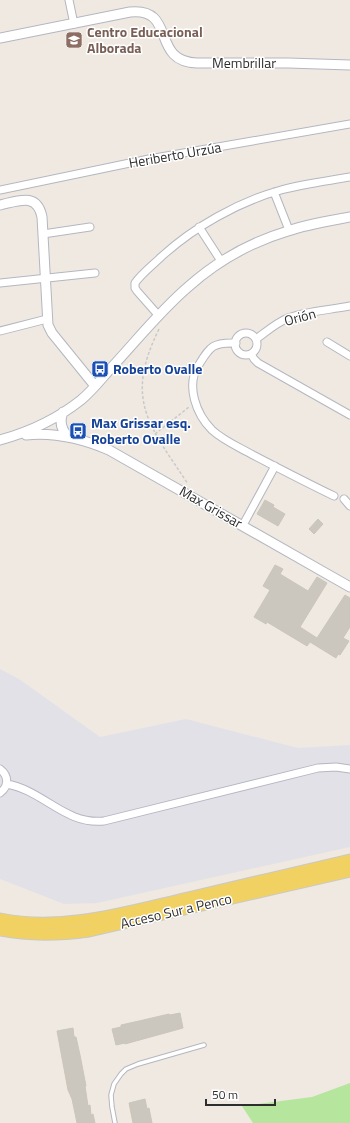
<svg xmlns="http://www.w3.org/2000/svg" width="350" height="1123" viewBox="0 0 350 1123" font-family="'Titillium Web',sans-serif">
<style>
.industrial{fill:#e3e1e8}
.green{fill:#b6e59e}
.building{fill:#cbc7bf;stroke:#cbc5ba}
.lines{fill:none;stroke-linecap:round;stroke-linejoin:round}
.service-casing{stroke:#b4b7c1;stroke-width:5.5}
.minor-casing{stroke:#b4b7c1;stroke-width:9}
.tertiary-casing{stroke:#b4b7c1;stroke-width:11}
.primary-casing{stroke:#c9c9c9;stroke-width:13}
.path{stroke:#c9c9c9;stroke-width:1.5;stroke-dasharray:3 2;stroke-linecap:butt}
.service{stroke:#fff;stroke-width:3.5}
.minor{stroke:#fff;stroke-width:7}
.tertiary{stroke:#fff;stroke-width:9}
.primary{stroke:#f2d163;stroke-width:11}
.labels{text-anchor:middle;stroke-width:3;stroke-linejoin:round;paint-order:stroke}
.education-label{font-size:14px;font-weight:bold;fill:#785e54;stroke:#fff;text-anchor:start}
.street-label{font-size:14px;fill:#2e2e2e;stroke:#fff}
.transit-label{font-size:14px;font-weight:bold;fill:#164399;stroke:#fff;text-anchor:start}
</style>
<rect width="100%" height="100%" fill="#efe9e1"/>
<path class="industrial" d="M0,669l19,10 81,58 86,-18 112,29 52,-3v102l-253,56 -33,1 -64,-25z"/>
<path class="green" d="M350,1083v40h-97l-11,-17 70,-9z"/>
<path class="building" d="M265,500l9,5 -1,2 12,7 -7,12 -21,-12z
M318,519l5,5 -9,10 -5,-5z
M275,565l8,4 -3,5 28,17 9,-14 10,6 -27,44 17,11 28,-43 5,3v29l-7,11 6,3 -9,14 -2,-1 -2,4 -26,-16 -3,4 -40,-24 -1,2 -12,-7 16,-27 -7,-4z
M180,1013l3,15 -58,16v-1l-9,2 -4,-16 9,-2v-2l18,-4 30,-7 1,1z
M73,1028l1,9h2l4,18 6,31h-1l3,20 2,-1 1,10 2,-1 2,9h-18l-5,-24 -4,-9 -11,-59z
M145,1099l2,10 2,-1 3,15h-19l-4,-20z"/>
<g class="lines">
<defs>
<path id="service" d="M115,1123l-3,-16 -1,-12 3,-11 7,-10 5,-5 12,-5 66,-19"/>
<path id="minor" d="M69,0l5,24
M0,190l149,-31 201,-35
M274,192l15,38
M199,227l22,34
M43,234l47,-7
M0,283l95,-10
M159,316l-22,-25 -2,-3v-5c7,-10 18,-18 26,-26 33,-30 77,-55 120,-67 22,-6 46,-9 69,-13
M0,331l47,-12
M235 344a11 11 0 1 1 22 0a11 11 0 1 1-22 0Z
M256,339c10,-7 20,-16 32,-21 19,-7 42,-8 62,-12
M327,342l23,14
M236,343c-24,-1 -26,4 -38,23 -12,20 -2,48 14,64 12,11 27,17 41,25 27,14 54,28 81,41
M251,354l3,5 4,4 92,52
M344,499l6,7
M243,525l32,-59
M0,769c9,7 9,17 0,24
M7,784c37,7 58,41 97,37l214,-53 18,-1 14,2"/>
<path id="tertiary" d="M0,38l130,-26c47,-5 20,50 67,51h91l62,2
M0,205c18,-4 37,-13 42,12l6,108 4,8 43,53
M63,412c-4,10 -2,18 6,25
M26,435c29,-3 57,4 83,15l241,137
M0,440c29,-8 57,-21 81,-40 12,-10 21,-22 31,-33 25,-27 48,-56 76,-80 28,-25 63,-45 100,-56 20,-7 41,-10 62,-14"/>
<path id="primary" d="M0,919c63,13 127,-7 188,-21 54,-13 108,-25 162,-38
M0,930c30,6 59,5 89,1l261,-60"/>
</defs>
<use href="#service" class="service-casing"/>
<use href="#minor" class="minor-casing"/>
<use href="#tertiary" class="tertiary-casing"/>
<use href="#primary" class="primary-casing"/>
<path class="path" d="M159,329c-35,71 -10,96 29,155
M155,434l34,-27"/>
<use href="#service" class="service"/>
<use href="#minor" class="minor"/>
<use href="#tertiary" class="tertiary"/>
<use href="#primary" class="primary"/>
</g>
<defs>
<symbol id="school-square" viewBox="-11 -11 22 22"><rect x="-9" y="-9" width="18" height="18" rx="4" fill="#8d6e63" stroke="#fff"/><path d="M0-5L7-2L0 1L-7-2ZM-4 1L0 2.5L4 1V4Q0 6-4 4Z" fill="#fff"/></symbol>
<symbol id="bus-square" viewBox="-11 -11 22 22"><rect x="-9" y="-9" width="18" height="18" rx="4" fill="#1a4fb4" stroke="#fff"/><path d="M-5-6H5V4H4V6H2V4H-2V6H-4V4H-5ZM-3.5-4V0h7V-4ZM-3.5 1.2v1.5H-2V1.2ZM2 1.2v1.5H3.5V1.2Z" fill="#fff"/></symbol>
</defs>
<g fill-rule="evenodd">
<use href="#school-square" x="64" y="30" width="20" height="20"/>
<use href="#bus-square" x="90" y="359" width="20" height="20"/>
<use href="#bus-square" x="68" y="421" width="20" height="20"/>
</g>
<g class="labels">
<g class="education-label">
<text x="87" y="37">Centro Educacional<tspan x="87" dy="16">Alborada</tspan></text>
</g>
<g class="street-label">
<text x="244" y="68">Membrillar</text>
<text transform="translate(175 155) rotate(-10)" y="5">Heriberto Urzúa</text>
<text transform="translate(300 317) rotate(-15)" y="5">Orión</text>
<text transform="translate(211 507) rotate(30)" y="5">Max Grissar</text>
<text transform="translate(176 911) rotate(-13)" y="5">Acceso Sur a Penco</text>
</g>
<g class="transit-label">
<text x="113" y="374">Roberto Ovalle</text>
<text x="91" y="428">Max Grissar esq.<tspan x="91" dy="16">Roberto Ovalle</tspan></text>
</g>
</g>
<path d="M206 1099v6h69v-6" fill="none" stroke="#2e2e2e" stroke-width="2"/>
<text x="212" y="1099" font-size="12" fill="#2e2e2e" stroke="#ffffff" stroke-width="3" paint-order="stroke">50 m</text>
</svg>
